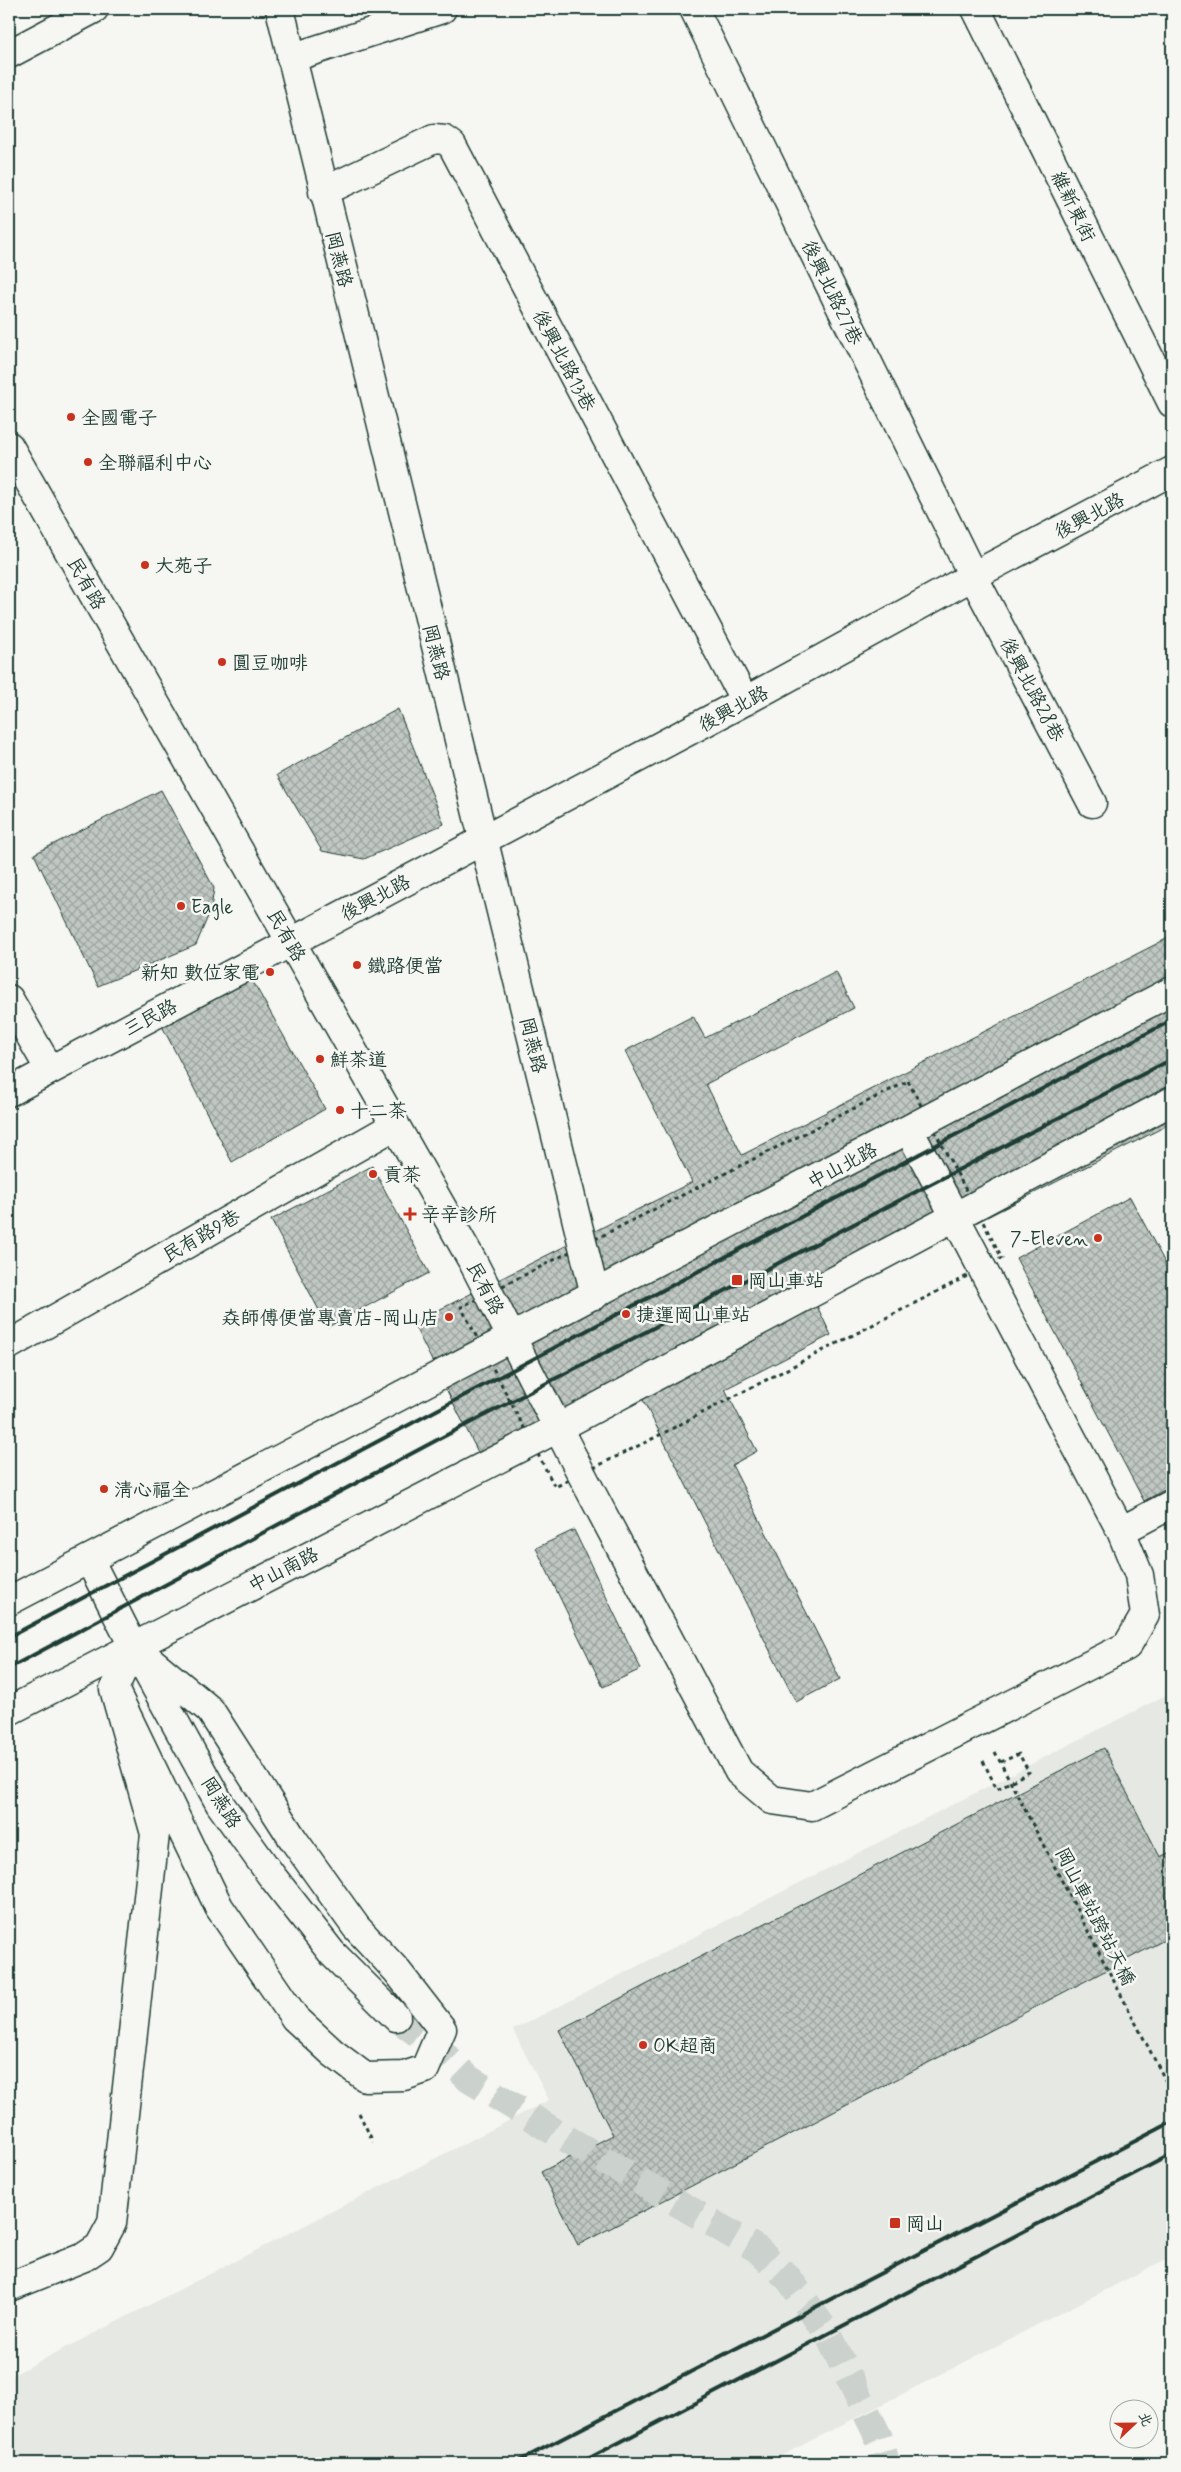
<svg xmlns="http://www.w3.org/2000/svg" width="1181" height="2472" viewBox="0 0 1181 2472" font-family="Mynerve,'LXGW WenKai TC',sans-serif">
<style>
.built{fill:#e6e8e4}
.building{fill:url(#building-cross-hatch);stroke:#1f3d34}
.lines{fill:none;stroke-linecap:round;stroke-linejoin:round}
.minor-tunnel{stroke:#cbd1cc;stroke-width:28;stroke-dasharray:28 14;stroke-linecap:butt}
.minor-casing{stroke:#1f3d34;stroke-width:31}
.major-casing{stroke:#1f3d34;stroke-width:31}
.path{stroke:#1f3d34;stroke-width:3;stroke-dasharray:4 4;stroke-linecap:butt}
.minor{stroke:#f6f6f2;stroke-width:28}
.major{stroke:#f6f6f2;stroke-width:28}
.rail{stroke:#1f3d34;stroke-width:4}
.path-bridge{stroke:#1f3d34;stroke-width:3;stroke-dasharray:4 4;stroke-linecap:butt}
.poi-dot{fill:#c8321e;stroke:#f6f6f2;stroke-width:2}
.labels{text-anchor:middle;stroke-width:5;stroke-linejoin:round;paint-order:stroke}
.street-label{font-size:19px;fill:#1f3d34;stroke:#f6f6f2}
.poi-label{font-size:19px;fill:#1f3d34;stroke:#f6f6f2;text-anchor:start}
</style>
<defs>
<pattern id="building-cross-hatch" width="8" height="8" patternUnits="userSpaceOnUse" patternTransform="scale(1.25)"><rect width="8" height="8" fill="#c1c8c3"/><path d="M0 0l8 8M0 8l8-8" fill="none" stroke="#9ca49f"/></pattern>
</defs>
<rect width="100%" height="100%" fill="#f6f6f2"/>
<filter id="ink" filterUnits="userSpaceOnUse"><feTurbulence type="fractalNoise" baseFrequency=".02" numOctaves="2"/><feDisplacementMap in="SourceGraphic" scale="10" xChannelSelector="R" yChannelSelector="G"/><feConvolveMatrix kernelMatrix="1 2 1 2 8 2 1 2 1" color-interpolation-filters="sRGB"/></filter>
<g filter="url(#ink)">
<path class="built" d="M1172,1692v564l-405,207h-758v-86l540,-277 -36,-70z"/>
<path class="building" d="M398,709l46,115 -80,35 -42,-8 -45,-76z
M161,790l53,98 -3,21 -15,36 -98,41 -64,-132z
M1172,936v187l-356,181 15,31 -106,54 32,62 -25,14 108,214 -44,23 -156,-308 -152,78 -75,-149 279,-141 -67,-131 68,-35 12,22 131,-66 18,36 -148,76 36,71z
M251,978l74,131 -93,53 -70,-136z
M372,1166l57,107 -101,54 -57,-107z
M1130,1197l42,79v210l-28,15 -128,-243z
M574,1530l67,139 -38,18 -67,-139z
M1104,1748l56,109 12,-6v85l-594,309 -37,-73 72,-37 -54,-105z"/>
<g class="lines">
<path class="minor-tunnel" d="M396,2017l41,31 32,31 86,53 202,117 32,30 40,57 50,102 7,25"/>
<defs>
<path id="minor" d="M280,9l315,1286
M694,9l279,567 119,227
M976,9l196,394
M9,54l85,-45
M291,58l151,-49
M323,192l111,-53 11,1 7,5 293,556
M9,446l464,816 108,211 158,299 33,28 40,6 315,-160 18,-31 -6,-40 -18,-44 -212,-401
M9,999l41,71
M9,1092l736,-391 228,-125 199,-105
M9,1345l385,-219
M1121,1531l51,-27
M89,1559l44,87 87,158 51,71 61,78 64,64
M9,2287l75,-30 15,-10 13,-24 43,-389 -41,-145 19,-43 77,64 83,129 63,88 41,44 45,58 -17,40 -21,7 -39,1 -32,-24 -38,-35 -76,-111 -105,-218"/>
<path id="major" d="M9,1601l1163,-610
M9,1711l549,-283 614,-327"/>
</defs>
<use href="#minor" class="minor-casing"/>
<use href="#major" class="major-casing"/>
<path class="path" d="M908,1081l94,177 -352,182 -95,47 -94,-180z
M983,1761l14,28 32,-17 -10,-18 -18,8
M359,2113l14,29"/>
<use href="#minor" class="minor"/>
<use href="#major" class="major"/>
<path class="rail" d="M9,1637l1163,-617
M9,1668l428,-228 735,-381
M515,2463l657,-341
M580,2463l592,-309"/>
<path class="path-bridge" d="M995,1752l177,341"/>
</g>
</g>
<g class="poi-dot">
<circle cx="71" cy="417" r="5"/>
<circle cx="88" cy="462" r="5"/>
<circle cx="145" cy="565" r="5"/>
<circle cx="222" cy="662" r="5"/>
<circle cx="181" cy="906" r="5"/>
<circle cx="357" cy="965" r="5"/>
<circle cx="270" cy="972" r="5"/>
<circle cx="320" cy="1059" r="5"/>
<circle cx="340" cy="1110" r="5"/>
<circle cx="373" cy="1174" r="5"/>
<path d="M407.5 1206.5h5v5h5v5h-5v5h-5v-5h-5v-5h5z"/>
<circle cx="1098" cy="1238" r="5"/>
<rect x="731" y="1274" width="12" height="12" rx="2.5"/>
<circle cx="626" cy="1314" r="5"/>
<circle cx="449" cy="1317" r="5"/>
<circle cx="104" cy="1489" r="5"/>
<circle cx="643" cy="2045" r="5"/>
<rect x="889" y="2217" width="12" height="12" rx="2.5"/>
</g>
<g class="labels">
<g class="street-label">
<text transform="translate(1074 206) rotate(64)" y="7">維新東街</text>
<text transform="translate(340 259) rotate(76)" y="7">岡燕路</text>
<text transform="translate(833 292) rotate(64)" y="7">後興北路27巷</text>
<text transform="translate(565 360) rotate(62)" y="7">後興北路13巷</text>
<text transform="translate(1089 515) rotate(-28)" y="7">後興北路</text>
<text transform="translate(87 583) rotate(60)" y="7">民有路</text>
<text transform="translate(437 652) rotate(76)" y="7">岡燕路</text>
<text transform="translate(1033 689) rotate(62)" y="7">後興北路28巷</text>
<text transform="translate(733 708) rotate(-28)" y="7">後興北路</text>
<text transform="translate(375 897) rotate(-28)" y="7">後興北路</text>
<text transform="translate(287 935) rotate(60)" y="7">民有路</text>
<text transform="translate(150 1017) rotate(-28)" y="7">三民路</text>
<text transform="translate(534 1045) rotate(76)" y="7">岡燕路</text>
<text transform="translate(842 1165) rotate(-28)" y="7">中山北路</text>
<text transform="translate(201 1235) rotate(-30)" y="7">民有路9巷</text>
<text transform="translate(486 1288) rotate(62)" y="7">民有路</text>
<text transform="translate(283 1569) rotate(-27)" y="7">中山南路</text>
<text transform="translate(222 1802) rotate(58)" y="7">岡燕路</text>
<text transform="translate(1096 1916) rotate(63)" y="7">岡山車站跨站天橋</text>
</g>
<g class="poi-label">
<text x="81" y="424">全國電子</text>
<text x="98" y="469">全聯福利中心</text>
<text x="155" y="572">大苑子</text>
<text x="232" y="669">圓豆咖啡</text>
<text x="191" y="913">Eagle</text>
<text x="367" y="972">鐵路便當</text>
<text x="260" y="979" text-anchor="end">新知 數位家電</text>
<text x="330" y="1066">鮮茶道</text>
<text x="350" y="1117">十二茶</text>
<text x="383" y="1181">貢茶</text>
<text x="421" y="1221">辛辛診所</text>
<text x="1088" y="1245" text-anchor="end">7-Eleven</text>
<text x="748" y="1287">岡山車站</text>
<text x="636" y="1321">捷運岡山車站</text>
<text x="439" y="1324" text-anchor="end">𡘙師傅便當專賣店-岡山店</text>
<text x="114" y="1496">清心福全</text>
<text x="653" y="2052">OK超商</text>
<text x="906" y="2230">岡山</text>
</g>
</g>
<rect width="1181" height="2472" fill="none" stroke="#f6f6f2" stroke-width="30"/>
<rect x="15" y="15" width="1151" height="2442" fill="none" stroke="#1f3d34" stroke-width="2" filter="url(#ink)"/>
<g transform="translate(1134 2424) rotate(68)"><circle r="24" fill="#f6f6f2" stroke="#a0aca6"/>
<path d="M0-4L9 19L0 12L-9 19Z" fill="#c8321e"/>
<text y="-8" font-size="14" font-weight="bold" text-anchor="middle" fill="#1f3d34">北</text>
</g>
</svg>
